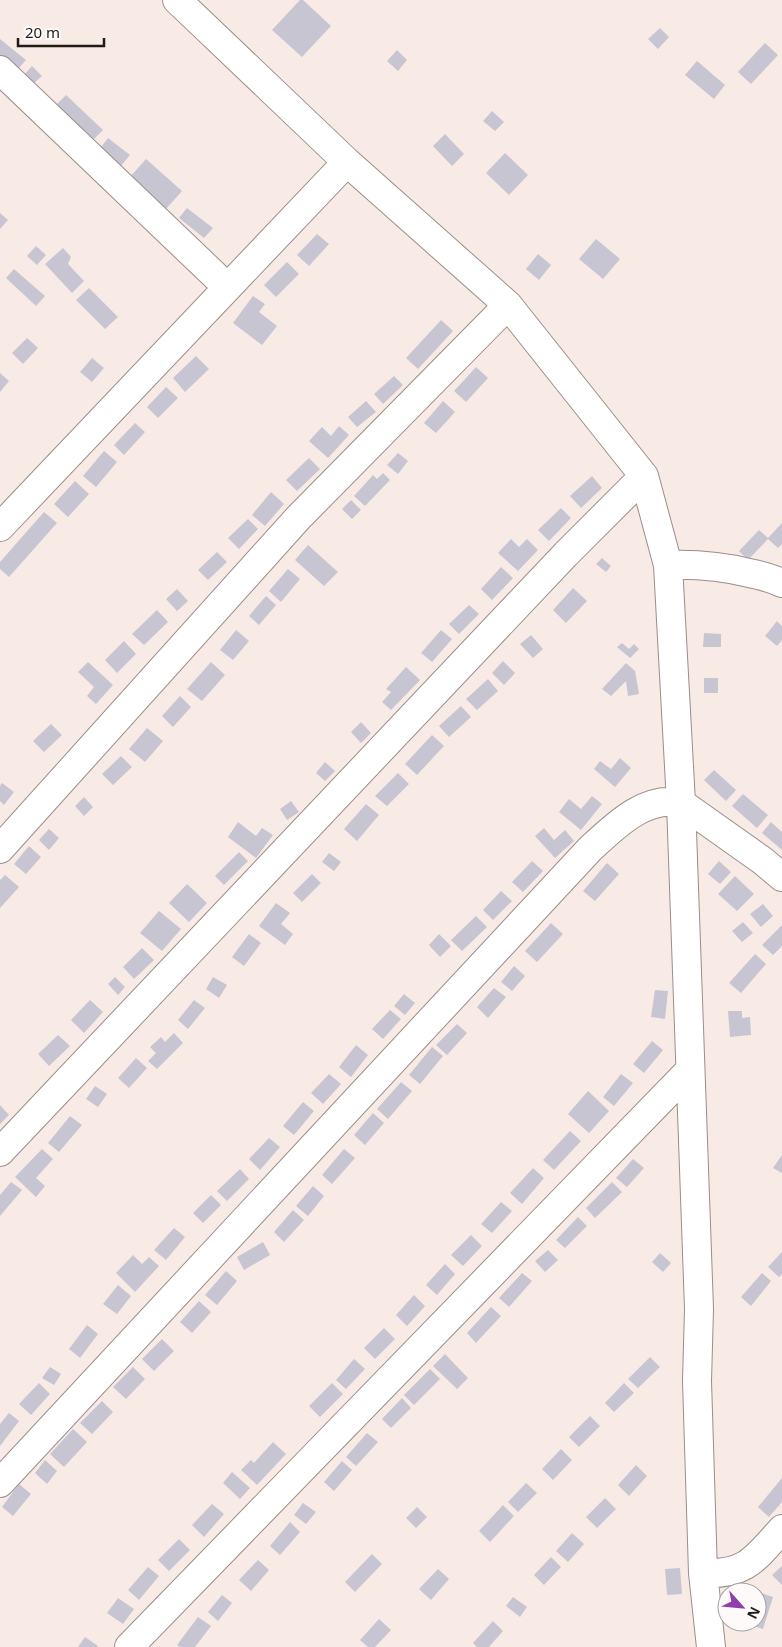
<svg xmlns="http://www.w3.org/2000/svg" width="782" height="1647" viewBox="0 0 782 1647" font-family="'Noto Sans',sans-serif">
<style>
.building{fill:#c6c5d1}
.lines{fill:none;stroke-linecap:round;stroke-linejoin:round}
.minor-casing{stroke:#9a8e8a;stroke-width:30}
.minor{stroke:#fff;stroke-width:28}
</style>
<rect width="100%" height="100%" fill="#f8ebe6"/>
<path class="building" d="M300,0h3l28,26 -29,31 -30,-27z
M660,28l9,9 -11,12 -10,-10z
M0,39l26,21 -9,10 -17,-14z
M765,43l13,12 -27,29 -13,-12z
M397,50l10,10 -9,11 -11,-10z
M697,61l28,24 -11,14 -29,-24z
M32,66l10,10 -9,8 -9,-9z
M66,95l37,35 -12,12 -37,-35z
M492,111l12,11 -9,9 -12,-10z
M445,134l19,20 -12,12 -19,-20z
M108,138l22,17 -10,12 -21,-17z
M505,153l23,22 -19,20 -23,-22z
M146,159l36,32 -16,18 -36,-32z
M187,208l26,20 -9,10 -25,-20z
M0,213l8,7 -8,9z
M317,234l12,10 -20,22 -12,-11z
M596,239l24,20 -17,20 -24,-20z
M36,246l10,9 -9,10 -10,-9z
M63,248l8,9 -3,7 16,17 -12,12 -27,-29z
M538,254l13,11 -12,15 -13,-11z
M287,262l12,12 -23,23 -12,-12z
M14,269l31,27 -9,10 -30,-28z
M89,288l29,29 -13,12 -29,-29z
M253,296l12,8 -6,8 18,14 -15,19 -29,-22z
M441,320l12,11 -35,38 -12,-11z
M27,338l11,10 -15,16 -11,-11z
M196,356l13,13 -24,23 -12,-14z
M92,358l12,10 -12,14 -12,-10z
M476,367l12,11 -22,24 -12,-11z
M0,373l9,8 -9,11z
M394,376l9,9 -20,19 -9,-10z
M166,387l12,11 -20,20 -11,-11z
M366,401l10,11 -19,15 -9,-10z
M443,401l12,11 -19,21 -12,-10z
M135,423l10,9 -21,23 -10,-10z
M339,426l10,9 -21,23 -19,-17 13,-14 9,9z
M104,451l13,11 -21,25 -13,-11z
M398,453l10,8 -10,13 -11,-9z
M309,458l11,11 -23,22 -11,-11z
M383,473l7,7 -25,26 -11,-10 19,-21 4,4z
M592,476l10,12 -21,20 -11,-12z
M75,481l14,13 -21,23 -14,-13z
M271,492l13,12 -19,22 -13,-11z
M351,500l10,10 -9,9 -10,-10z
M561,508l10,10 -22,23 -11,-11z
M44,512l13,11 -48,54 -9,-8v-7z
M248,519l10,10 -19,20 -11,-11z
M782,523v21l-4,4 -10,-9 -20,21 -9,-9 20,-21 9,8z
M511,539l8,8 8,-8 11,11 -20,21 -20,-18z
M308,545l30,27 -14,14 -29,-26z
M217,552l10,10 -19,18 -10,-10z
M602,558l9,8 -5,6 -10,-8z
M501,567l12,11 -21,22 -11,-11z
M288,569l12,10 -19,23 -12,-11z
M573,588l14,13 -21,22 -13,-13z
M177,589l11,12 -11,10 -11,-12z
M266,596l10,9 -17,20 -10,-9z
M469,605l10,9 -20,20 -10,-10z
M157,610l11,12 -24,23 -12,-11z
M777,621l5,5v14l-5,6 -12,-10z
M236,630l13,11 -16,19 -13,-10z
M441,630l11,9 -20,23 -11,-9z
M704,633l17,1v13h-18z
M531,635l12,14 -10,9 -13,-14z
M124,641l12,13 -19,19 -12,-13z
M622,643l7,6 5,-5 5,5 -9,9 -13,-11z
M503,661l12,12 -11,12 -12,-12z
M88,662l25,23 -17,19 -9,-8 7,-9 -16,-15z
M211,662l14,13 -23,26 -15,-12z
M626,663l9,8 4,23 -11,2 -2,-15 -15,15 -9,-7z
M406,667l14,13 -29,30 -9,-8 9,-10 -5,-3z
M704,678h14v15h-14z
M488,679l10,12 -21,19 -11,-11z
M180,696l11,11 -18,20 -11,-11z
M461,706l10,11 -22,20 -10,-11z
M361,722l10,11 -10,10 -10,-11z
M51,724l11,11 -18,17 -11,-11z
M147,728l16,13 -18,21 -16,-13z
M432,735l12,11 -27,29 -12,-11z
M121,756l11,11 -19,18 -11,-11z
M620,758l11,10 -16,19 -21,-18 6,-8 11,8z
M325,762l10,9 -10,10 -9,-8z
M714,770l22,20 -10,11 -22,-21z
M398,773l11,11 -22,22 -12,-10z
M2,783l12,9 -10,13 -4,-4v-15z
M743,794l25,21 -11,13 -25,-22z
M592,796l10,8 -21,26 -22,-18 10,-13 12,10z
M84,797l9,10 -9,9 -9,-10z
M291,801l8,11 -12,8 -7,-11z
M366,804l13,11 -22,26 -13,-12z
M238,822l18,14 6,-8 11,7 -17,23 -28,-21z
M771,822l11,10v18l-20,-17z
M544,828l10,12 11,-10 9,11 -19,17 -20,-22z
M49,829l10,9 -10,12 -10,-10z
M29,846l12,11 -15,17 -12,-10z
M239,852l9,9 -24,24 -9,-9z
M329,853l12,9 -7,9 -12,-9z
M532,861l11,10 -20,21 -11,-10z
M719,861l12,11 -11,12 -12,-10z
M607,863l12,11 -24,27 -12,-10z
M312,874l9,9 -19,19 -9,-9z
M5,875l14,12 -19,21v-28z
M735,876l19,18 -17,17 -19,-17z
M187,884l20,19 -18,19 -20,-19z
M501,891l11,10 -19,19 -10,-10z
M276,903l14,10 -9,11 12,10 -8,11 -26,-19z
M763,904l10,12 -12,11 -11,-13z
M159,911l22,18 -19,22 -22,-18z
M476,916l11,11 -25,24 -11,-11z
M743,922l10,11 -11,9 -10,-11z
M551,923l12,11 -26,28 -12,-11z
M782,925v21l-9,9 -11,-10z
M249,934l12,9 -17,23 -12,-9z
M439,934l12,12 -11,11 -11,-12z
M142,948l12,12 -20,19 -11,-12z
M755,954l11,10 -25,29 -12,-10z
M514,966l11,10 -13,15 -11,-9z
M115,977l10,10 -7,8 -10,-11z
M213,977l14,8 -8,13 -13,-9z
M494,988l12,9 -18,21 -11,-11z
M655,990l13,1 -3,28 -14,-2z
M404,994l11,9 -10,12 -11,-9z
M90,1000l13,12 -19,21 -13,-13z
M194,1000l11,8 -17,21 -10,-9z
M390,1010l11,9 -18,20 -11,-10z
M728,1011h14v7l8,-1 1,18 -21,2z
M457,1024l10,9 -20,22 -11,-10z
M174,1033l9,10 -26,26 -9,-8 8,-8 -6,-6 11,-10 4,5z
M58,1035l12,11 -21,20 -11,-12z
M652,1041l11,9 -19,23 -11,-9z
M356,1045l12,10 -17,22 -12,-10z
M432,1047l11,9 -23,28 -11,-9z
M136,1058l11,10 -18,20 -11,-10z
M329,1074l12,10 -18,20 -12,-11z
M621,1074l12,9 -19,23 -11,-9z
M401,1082l11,9 -24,28 -11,-10z
M95,1086l12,8 -9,13 -12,-8z
M588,1091l21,20 -20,22 -21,-19z
M303,1102l11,9 -20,24 -11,-9z
M0,1105l9,10 -9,9z
M373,1113l11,10 -19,22 -11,-10z
M70,1116l12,9 -23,27 -11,-9z
M570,1131l11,10 -27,29 -11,-10z
M269,1138l11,9 -20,23 -11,-11z
M42,1149l11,10 -17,19 9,8 -9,11 -21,-20z
M344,1149l11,9 -23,26 -10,-9z
M782,1155v18l-9,-5z
M633,1159l11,9 -17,19 -11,-9z
M533,1168l11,10 -22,26 -12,-11z
M240,1169l9,10 -22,22 -10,-10z
M11,1182l11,8 -22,26v-21z
M612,1182l10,10 -27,26 -9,-10z
M313,1186l11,10 -16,20 -12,-10z
M211,1195l10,10 -18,18 -10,-10z
M501,1202l11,9 -20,22 -11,-9z
M293,1210l11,10 -20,22 -10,-10z
M578,1217l9,9 -22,22 -9,-8z
M174,1228l11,9 -19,23 -12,-10z
M471,1235l11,11 -19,20 -12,-11z
M263,1242l7,13 -26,15 -7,-13z
M548,1250l10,10 -13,12 -10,-11z
M782,1252v22l-3,3 -11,-10z
M660,1253l11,10 -8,9 -11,-10z
M133,1255l9,9 7,-7 10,9 -24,26 -19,-19z
M445,1264l10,10 -18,21 -11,-10z
M226,1271l11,10 -20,24 -12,-10z
M522,1273l10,8 -23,26 -10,-9z
M762,1273l9,8 -20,25 -10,-9z
M118,1285l13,11 -14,18 -14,-10z
M414,1295l11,11 -18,20 -11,-11z
M199,1301l12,11 -19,21 -12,-11z
M491,1307l10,9 -25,27 -9,-10z
M87,1325l11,9 -18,24 -11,-9z
M384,1328l11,11 -20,20 -11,-11z
M162,1339l12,12 -20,20 -12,-12z
M445,1354l23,24 -11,11 -24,-23z
M650,1357l10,10 -22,21 -10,-9z
M354,1359l11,10 -19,20 -10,-9z
M50,1367l11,7 -7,11 -12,-7z
M133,1367l12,12 -19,20 -13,-12z
M430,1369l10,10 -26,26 -10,-10z
M39,1383l11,11 -19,21 -12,-11z
M332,1383l11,11 -23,23 -11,-11z
M624,1383l10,10 -20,19 -9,-9z
M402,1398l9,10 -20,20 -9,-9z
M102,1401l11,11 -21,22 -12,-11z
M9,1413l10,8 -19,25v-22z
M590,1416l10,10 -21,21 -10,-10z
M73,1429l14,13 -23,25 -14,-13z
M367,1433l11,9 -22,24 -10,-9z
M273,1442l13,12 -29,31 -16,-15 10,-10 3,3z
M561,1449l11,11 -19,20 -11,-11z
M45,1460l12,11 -10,13 -12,-11z
M342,1461l10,9 -18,21 -10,-9z
M636,1465l11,11 -18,20 -11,-11z
M232,1472l18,16 -10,11 -17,-16z
M782,1478v24l-13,15 -11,-10z
M526,1483l11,10 -19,19 -10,-10z
M19,1484l12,10 -18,22 -11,-9z
M605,1498l11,11 -19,19 -11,-11z
M303,1503l13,9 -10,12 -12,-9z
M212,1504l12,10 -20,23 -12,-12z
M503,1505l11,11 -24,26 -11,-11z
M417,1507l10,10 -11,11 -10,-10z
M290,1522l10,10 -20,23 -10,-9z
M572,1533l12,11 -16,18 -12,-11z
M179,1539l11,11 -21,21 -11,-11z
M372,1554l10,10 -27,28 -10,-10z
M551,1557l10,10 -17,18 -10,-10z
M258,1560l11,10 -18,21 -12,-11z
M782,1566v19l-10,-10z
M148,1567l11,9 -20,24 -11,-10z
M680,1568l2,26 -15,1 -2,-26z
M438,1569l11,10 -18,21 -12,-11z
M758,1592l15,5 -10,32 -16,-5 1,-2h9z
M222,1595l10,8 -14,18 -10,-9z
M513,1597l14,10 -7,10 -14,-11z
M118,1598l16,11 -11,15 -16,-11z
M198,1617l13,9 -16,21h-15l-3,-2z
M379,1619l12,11 -16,17h-7l-8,-7z
M493,1621l10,10 -14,16h-12l-4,-4z
M85,1637l13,9 -1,1h-19z"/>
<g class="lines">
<defs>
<path id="minor" d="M177,0l170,162 161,143 136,171 24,89 13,238 18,506 -2,72 6,192 8,74
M0,70l227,217
M0,527l347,-365
M668,565c29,-1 53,1 81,8 11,2 22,5 33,10
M0,849l299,-332 209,-212
M0,1152l566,-598 78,-78
M0,1483l590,-634c24,-22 55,-54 91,-46l82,58 19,16
M703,1573c43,2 52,-14 79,-44
M129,1647l561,-577"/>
</defs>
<use href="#minor" class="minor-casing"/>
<use href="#minor" class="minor"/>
</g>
<g transform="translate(742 1607) rotate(117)"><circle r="24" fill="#fdfaf9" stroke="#a4a19f"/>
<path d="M0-4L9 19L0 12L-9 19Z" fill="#8f3ead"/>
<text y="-8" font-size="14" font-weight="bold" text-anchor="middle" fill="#1f1b19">N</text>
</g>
<path d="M18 38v8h86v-8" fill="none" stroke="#1f1b19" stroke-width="2.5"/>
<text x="25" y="38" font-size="15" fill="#1f1b19" stroke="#fdfaf9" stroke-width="4" paint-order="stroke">20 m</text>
</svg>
